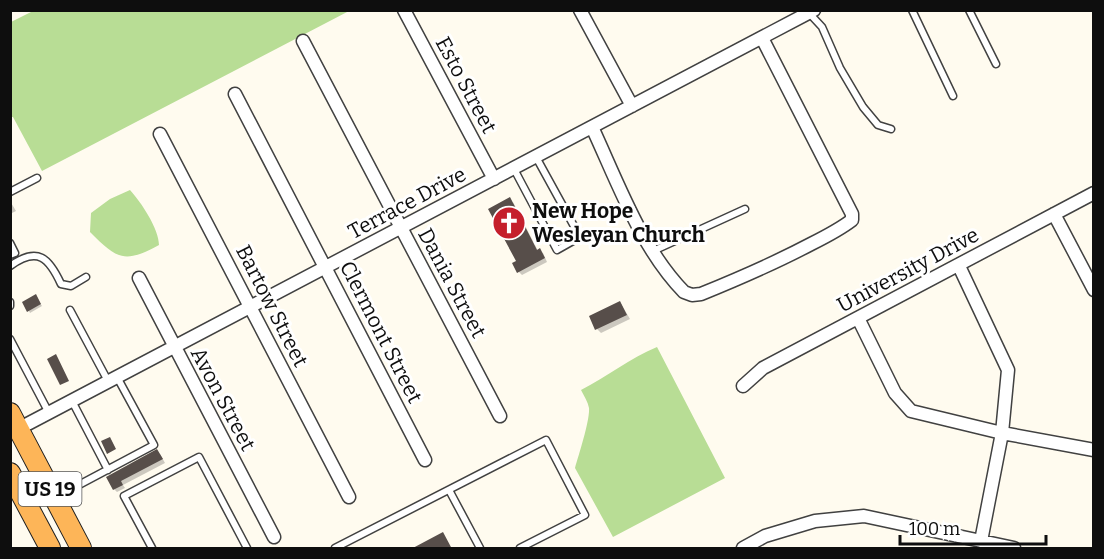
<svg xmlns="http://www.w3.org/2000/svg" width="1104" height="559" viewBox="0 0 1104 559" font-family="Bitter,serif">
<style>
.forest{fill:#b8dd95}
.shadow{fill:#0003}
.building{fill:#574e4a}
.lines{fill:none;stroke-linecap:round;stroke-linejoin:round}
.service-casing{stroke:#414141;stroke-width:9}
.minor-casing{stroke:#414141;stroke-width:15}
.trunk-casing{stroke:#1f1f1f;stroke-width:22}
.service{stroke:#fff;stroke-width:6}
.minor{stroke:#fff;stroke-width:12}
.trunk{stroke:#fdb558;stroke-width:20}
.labels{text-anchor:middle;stroke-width:6;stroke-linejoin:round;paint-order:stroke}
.shield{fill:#fff;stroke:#565656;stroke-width:1.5}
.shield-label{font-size:20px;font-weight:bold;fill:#0e0e0e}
.street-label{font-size:21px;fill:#0e0e0e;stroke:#fff}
.poi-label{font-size:21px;font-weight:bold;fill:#0e0e0e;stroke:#fff;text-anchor:start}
</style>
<rect width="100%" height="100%" fill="#fffbef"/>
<path class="forest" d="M33,11h316l-307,160 -29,-54h-2v-95z
M130,190c11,12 29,39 29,55 -35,19 -42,14 -69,-13l1,-19 19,-14z
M657,347l68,131 -112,59 -38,-69c4,-14 15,-48 14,-60 -1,-6 -5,-12 -8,-18 26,-13 49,-32 76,-43z"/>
<path class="shadow" d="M10,201l6,10 -6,3z
M513,202l25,49 5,2 4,9 -25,13 -3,-3z
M37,298l5,8 -12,7 -1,-2z
M620,302l10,17 -29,14 -4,-4z
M160,454l5,9 -42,22 2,3 -8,4 -3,-3 -6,-12z"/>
<path class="building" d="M510,197l27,53 3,-2 5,10 -28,15 -5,-10 4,-2 -28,-52z
M36,294l5,10 -14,8 -5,-10z
M620,301l7,14 -32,15 -6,-14z
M56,354l13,27 -9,4 -13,-26z
M110,437l6,12 -9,5 -6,-13z
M157,449l6,10 -42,22 2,4 -10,5 -7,-13z
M443,532l9,17h-41z"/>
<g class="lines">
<defs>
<path id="service" d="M912,10l41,86
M969,10l27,54
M809,13l13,14 18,41 23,39 15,18 13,4
M514,169l43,81 23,-13 -44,-80
M10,192l27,-14
M10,243l5,10 -5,2
M653,251l92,-42
M10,266c28,-20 39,-8 51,18l10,2 15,-9
M10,302v4
M70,310l38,71
M10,339l39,74
M72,401l36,69
M449,490l31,58
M58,496l96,-51 -37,-68
M152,548l-28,-52 75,-39 48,91
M335,548l211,-108 39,75 -65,33"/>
<path id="minor" d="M404,10l90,169
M580,10l52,96
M303,41l197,375
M235,94l190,366
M592,127c26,56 49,121 92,165l8,3 9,-1c37,-15 74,-31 110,-50 14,-7 28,-14 41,-24v-6l-90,-176
M160,134l189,363
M1054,214l40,76
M959,266l49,104 -6,63 -21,108
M139,278l135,259
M858,318l37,75 16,18 91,22 92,17
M743,386l20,-18 331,-175
M18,429l796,-419
M743,548l22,-12 50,-15 49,-5 150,32"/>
<path id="trunk" d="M10,413l71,135
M10,473l40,75"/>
</defs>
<use href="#service" class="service-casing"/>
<use href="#minor" class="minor-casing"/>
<use href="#trunk" class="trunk-casing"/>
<use href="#service" class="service"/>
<use href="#minor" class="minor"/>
<use href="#trunk" class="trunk"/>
</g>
<defs>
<symbol id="church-disc" viewBox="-11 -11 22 22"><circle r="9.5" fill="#c51f2c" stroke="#fff"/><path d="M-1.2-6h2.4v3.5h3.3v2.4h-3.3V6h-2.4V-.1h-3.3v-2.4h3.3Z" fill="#fff"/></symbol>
</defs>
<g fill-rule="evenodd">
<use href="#church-disc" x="490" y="204" width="38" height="38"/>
</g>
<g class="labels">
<rect class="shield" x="18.5" y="472" width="63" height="34" rx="4.5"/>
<g class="shield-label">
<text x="50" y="496">US 19</text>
</g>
<g class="street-label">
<text transform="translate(466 85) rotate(62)" y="7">Esto Street</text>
<text transform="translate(407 203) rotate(-28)" y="7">Terrace Drive</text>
<text transform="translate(908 270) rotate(-28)" y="7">University Drive</text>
<text transform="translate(452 283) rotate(62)" y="7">Dania Street</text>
<text transform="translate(272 306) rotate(63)" y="7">Bartow Street</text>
<text transform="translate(381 332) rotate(63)" y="7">Clermont Street</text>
<text transform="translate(223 399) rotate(62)" y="7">Avon Street</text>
</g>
<g class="poi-label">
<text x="532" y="218">New Hope<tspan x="532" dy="24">Wesleyan Church</tspan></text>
</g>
</g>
<rect width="1104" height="559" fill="none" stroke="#0e0e0e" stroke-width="24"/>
<path d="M900 535v9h146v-9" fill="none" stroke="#0e0e0e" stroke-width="3"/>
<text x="909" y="535" font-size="18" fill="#0e0e0e" stroke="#ffffff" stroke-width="4.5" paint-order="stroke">100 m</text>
</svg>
